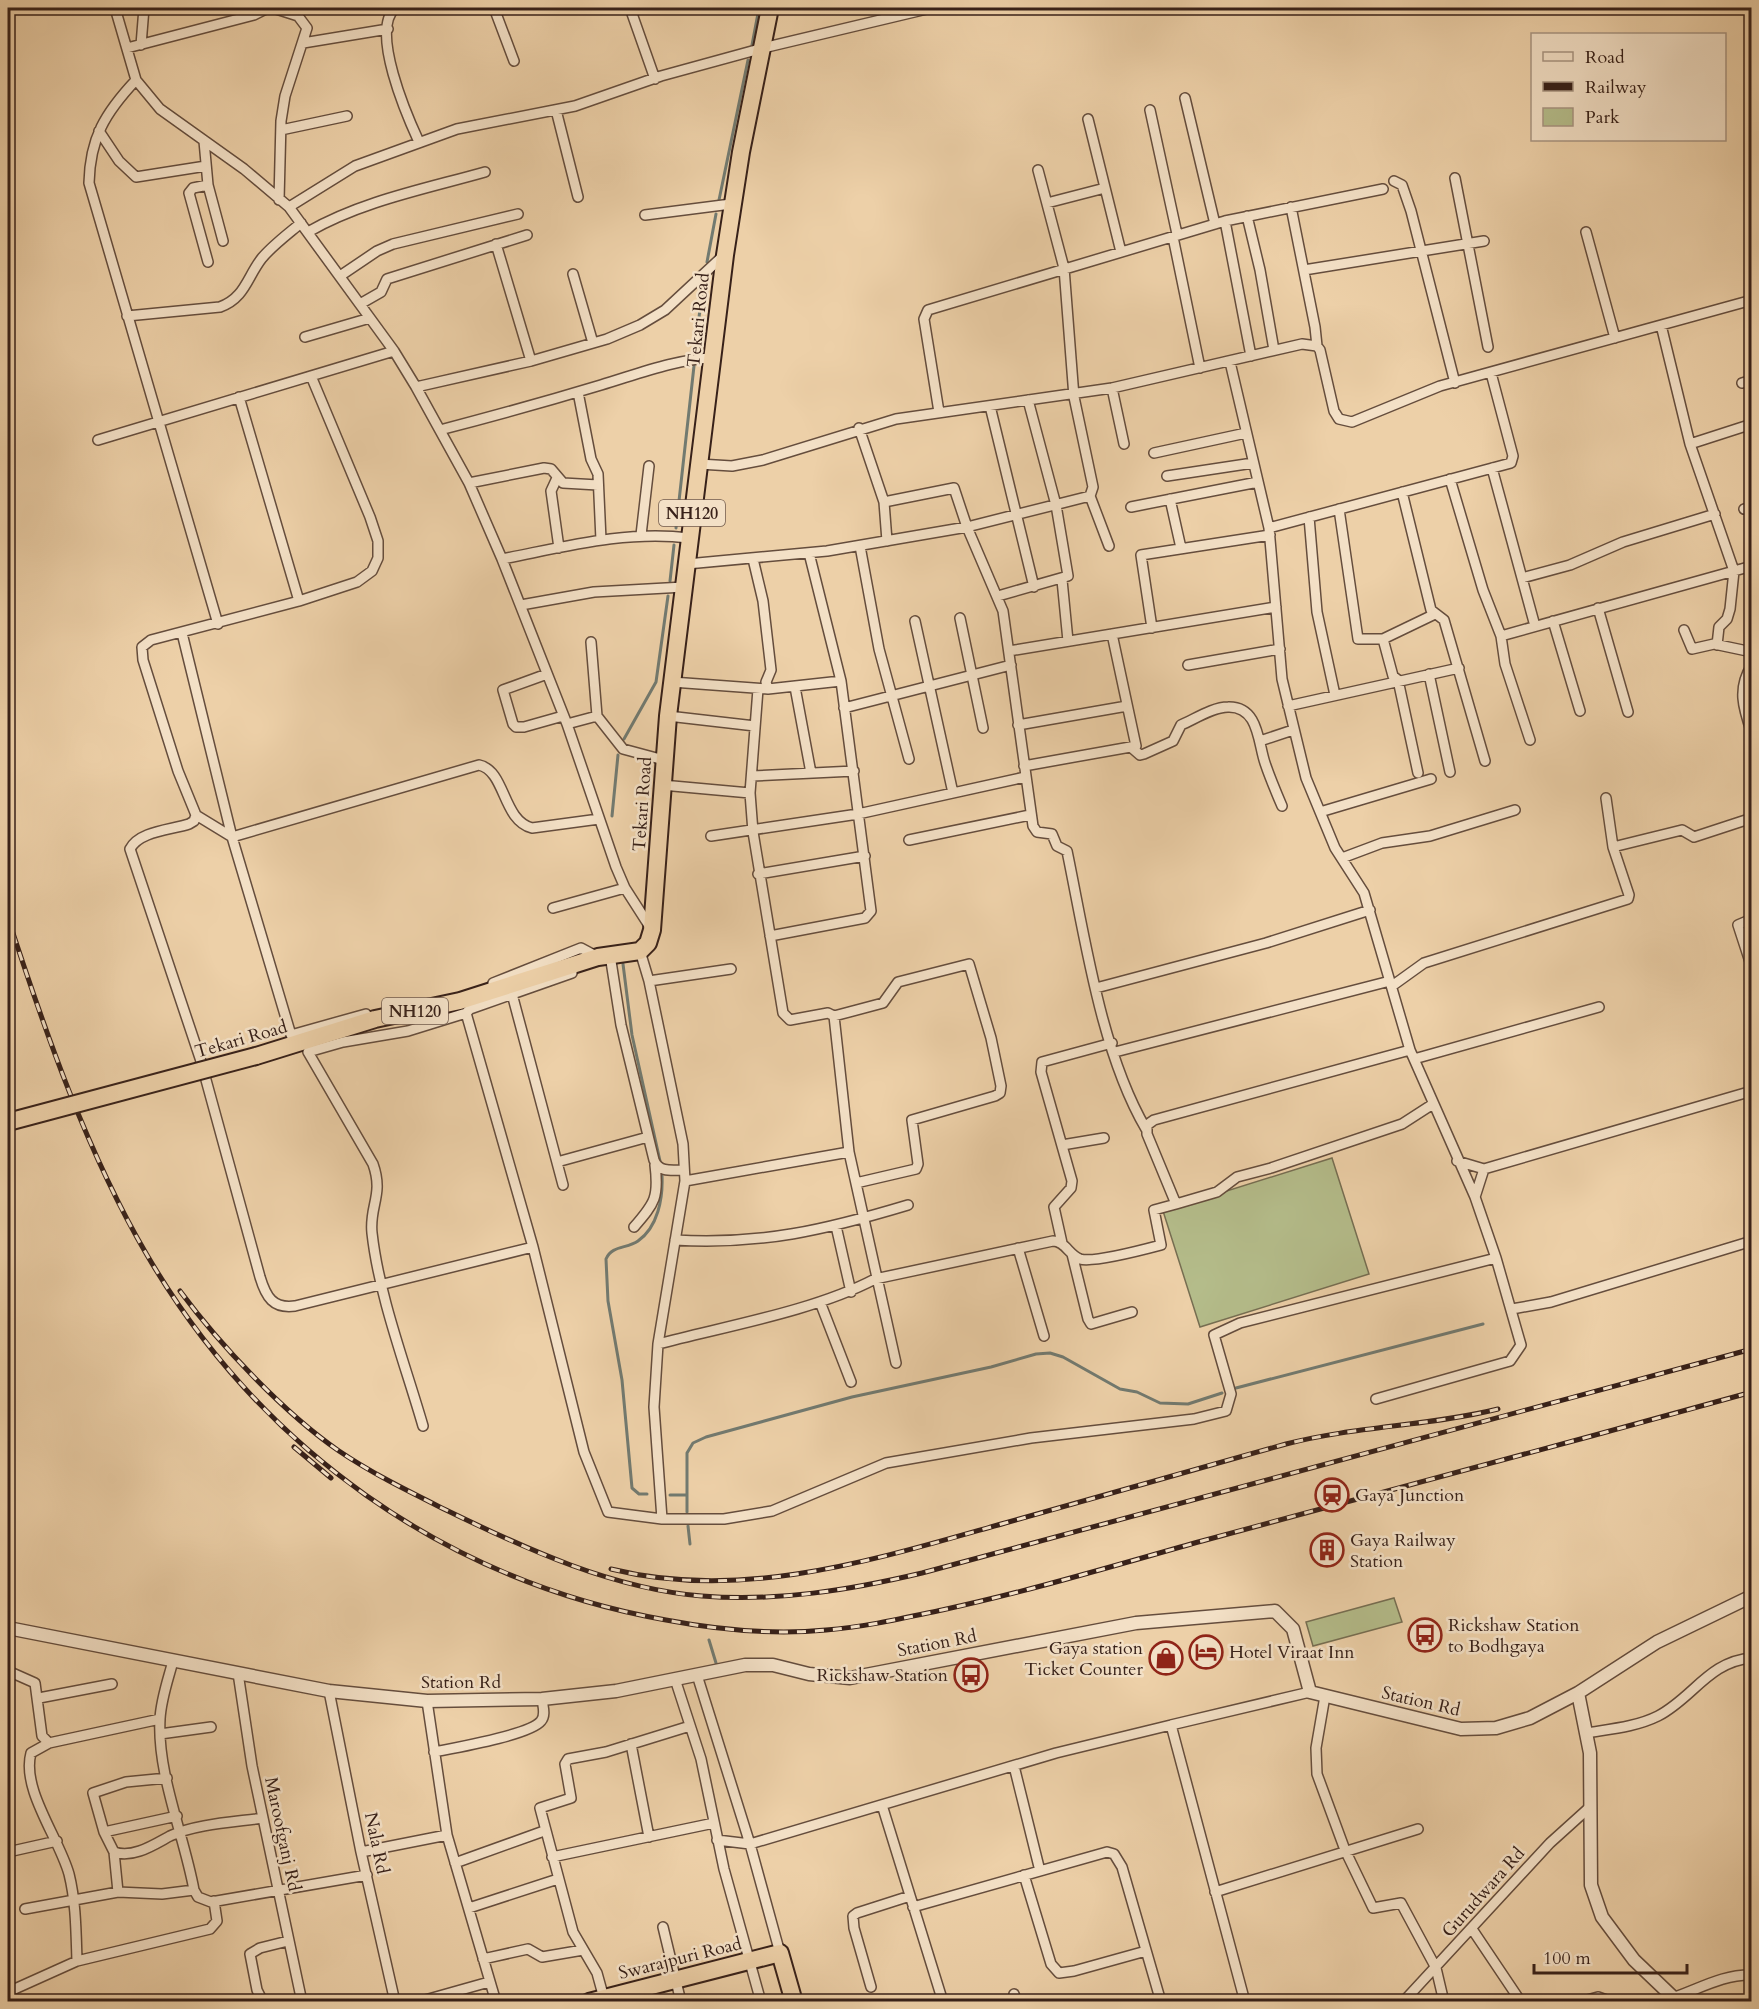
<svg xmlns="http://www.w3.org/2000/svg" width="1759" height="2009" viewBox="0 0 1759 2009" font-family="Cardo,serif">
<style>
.green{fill:#b4bc8a;stroke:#766e52;stroke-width:1.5}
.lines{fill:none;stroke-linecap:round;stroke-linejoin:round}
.stream{stroke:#727a70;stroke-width:3}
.minor-casing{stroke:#654d3d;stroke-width:12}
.tertiary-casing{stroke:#654d3d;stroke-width:15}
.trunk-casing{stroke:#382119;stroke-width:20}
.minor{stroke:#f3e0c6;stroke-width:9}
.tertiary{stroke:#f3e0c6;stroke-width:12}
.trunk{stroke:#edd0a8;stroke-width:16}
.rail-casing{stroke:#382119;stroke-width:5}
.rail{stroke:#f3e0c6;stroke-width:3;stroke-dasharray:9;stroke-linecap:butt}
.trunk-bridge-casing{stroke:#382119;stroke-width:20;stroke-linecap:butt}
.trunk-bridge{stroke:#edd0a8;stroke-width:16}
.labels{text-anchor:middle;stroke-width:5;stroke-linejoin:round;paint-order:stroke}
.shield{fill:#f3e0c6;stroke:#705a4d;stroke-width:1.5}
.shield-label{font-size:16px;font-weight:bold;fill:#382119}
.street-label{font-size:18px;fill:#382119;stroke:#f3e0c6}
.poi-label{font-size:18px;fill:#382119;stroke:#f3e0c6;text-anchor:start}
</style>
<rect width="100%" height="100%" fill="#edd0a8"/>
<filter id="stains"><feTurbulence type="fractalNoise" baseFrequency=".00333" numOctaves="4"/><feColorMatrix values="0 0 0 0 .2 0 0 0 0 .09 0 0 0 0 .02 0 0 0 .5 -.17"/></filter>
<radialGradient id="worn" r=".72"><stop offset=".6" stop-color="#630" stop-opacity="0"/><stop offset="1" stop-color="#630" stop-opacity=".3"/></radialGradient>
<path class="green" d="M1332,1158l37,116 -169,53 -37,-116z
M1394,1598l8,24 -89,24 -7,-24z"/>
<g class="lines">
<path class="stream" d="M752,45l7,-37
M719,200l29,-140
M707,262l9,-48
M695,353l7,-62
M676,528l18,-162
M670,581l4,-36
M624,739l32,-57 12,-86
M612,816l6,-61
M623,964l9,71 28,126
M1236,1388l247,-64
M647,1494h-8l-7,-6 -10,-108 -14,-79 -2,-42c6,-14 21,-10 32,-18 20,-14 25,-43 24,-65
M670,1495h16
M687,1512v-59l6,-10 13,-6 146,-40 139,-30 45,-13 14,-1 13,4 57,32 17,3 23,11 28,1 34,-11
M688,1526l2,18
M709,1640l7,23"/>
<defs>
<path id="minor" d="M115,8l21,72 24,29 84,60 45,38 105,144 22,36 53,96 33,76 65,165 49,143 9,21 25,39
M273,8l25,8 9,12 -22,68 -4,25 -2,79
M395,8c-25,23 12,108 24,134
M494,8l20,53
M630,8l25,71
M303,43l85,-14
M141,45l3,-37
M127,48l127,-33 14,-7
M136,80c-31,33 -46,58 -47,103l129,441
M1185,98l30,126
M556,110l22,87
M1150,110l27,124 -4,3 27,131
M1088,119l33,133
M281,130l66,-14
M99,131l20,30 17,16 70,-11
M204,141l4,44 15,56
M1038,170l26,98 10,129 19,90 -3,9
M1455,178l33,169
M1394,181l8,4 9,26 44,172
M208,185l-15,3 -4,5 19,69
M1047,203l58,-15
M289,207l66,-41 102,-37 118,-23 86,-30 102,-28 168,-40
M1291,207l24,120 2,19
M645,215l86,-11
M1247,216l13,54 14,80
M1225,221l26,135
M308,232c54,-31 117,-43 177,-60
M1586,232l29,106
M496,244l35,117
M1304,270l180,-29
M573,274l20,69
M340,276l37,-25 16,-7 125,-30
M360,304l21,-12 6,-13 140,-44
M127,316l93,-9c25,-9 27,-30 42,-49 11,-13 26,-24 39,-35
M1661,325l29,119 44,127 -4,38 -3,10 -8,8 -2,18
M305,337l65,-19
M1230,362l39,166 13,151 24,99 29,70 29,45 46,157 65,147
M311,376l59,141 8,24v17l-6,13 -15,11 -58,19 -148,39 -9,7 1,13 35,111 18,44 -2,6 -5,3c-18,6 -50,7 -59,25l70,209 60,219c6,20 13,32 35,29l238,-59 -67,-234 4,-4 102,-36
M1742,383l10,-3
M416,387l115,-26 76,-22 33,-14 25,-15 58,-54
M1112,388l12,56
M578,392l13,67 7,15 3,66
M239,397l60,204
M990,406l44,181
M939,412l-15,-93 4,-9 297,-89 158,-32
M859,428l25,74 3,39
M440,430c54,-14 108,-29 161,-45 37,-11 74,-26 113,-27
M98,440l296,-89
M1690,444l62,-20
M1154,453l92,-20
M699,464l33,2 31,-6 133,-41 216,-31 190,-44 15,2 3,4 14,61 5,8 13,3 88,-36 312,-86
M1492,468l43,158
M1167,476l86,-13
M557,478l-6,13 8,57
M1450,479l33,111 18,46 4,28 25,76
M469,483l75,-15 7,1 12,14 35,2
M1402,492l29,118 13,10 41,141
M1170,499l11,49
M884,502l70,-14 13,39 36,84 30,215 4,6 15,2 5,12 10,5c18,87 34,201 79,278
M1131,507l127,-25
M1339,509l19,130h25l52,-25
M1744,509l8,-2
M1309,517l8,95 18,83
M1269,528l242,-65 2,-7 -22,-83
M641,535l8,-69
M860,546l19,103 30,110
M502,559c62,-12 124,-29 187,-21
M753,559l10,42 8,69 -5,12 2,7
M687,564l140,-13 140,-24 123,-31 19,50
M1522,578l48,-13 53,-23 92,-28
M1062,580l6,61
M998,596l70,-20 -12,-71 -28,-105
M521,605l73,-13 90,-5
M1598,608l30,104
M960,618l23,110
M915,621l38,172
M1553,621l27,90
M1152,628l-11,-73 129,-20
M1684,630l8,19 22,-5 38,8
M182,633l50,204 59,198 75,-21
M1501,636l251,-70
M1383,639l10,37 5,4 20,93
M591,642l6,74
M1009,651l267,-44
M1188,665l92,-16
M1752,665c-15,23 -9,43 0,68
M547,674l-44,16 10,34 3,3h8l39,-11
M1429,674l21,98
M672,682l96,7 73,-8
M795,687l16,86
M758,689l-8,104 3,39 30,181 7,7 38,-7 6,3 15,136 47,211
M1288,706l171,-38
M844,708l167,-43
M668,716l87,10
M567,724l30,-8 26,33 41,11
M1018,725l109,-19
M1260,741l33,-11
M1132,748l8,7 4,-1 29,-13 8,-16c14,-6 32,-18 47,-18 31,-1 30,36 37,56 5,15 11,29 17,43
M1024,766l112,-20 -24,-112
M752,776l102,-5
M662,785l88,8
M1320,812l111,-33
M196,815l36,22 247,-72c27,6 23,55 53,63l67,-9
M711,836l147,-22 167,-37
M909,840l121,-25
M1613,847l69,-17 12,7 58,-19
M1342,858l40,-15 48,-7 85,-26
M758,874l107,-18
M553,908l72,-20
M1752,919l-14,6 14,43
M770,936l95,-18 6,-7 -30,-230 -32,-128
M640,951l9,30 34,163 2,37 -27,163 -4,63 8,112
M610,955l11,70 33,135c5,13 19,10 30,10
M649,981l82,-12
M493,983l88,-35 15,8
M1392,986l32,-23 204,-64 1,-4 -16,-48 -7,-49
M1096,988l170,-45 104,-33
M512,994l51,191
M834,1016l49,-13 15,-21 71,-18 22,74 10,48 -1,7 -5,3 -83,24 6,44 -2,5 -60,14
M1410,1050l-256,70 -7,5v9l29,70 41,-12 20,-15 34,-9 131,-44 31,-20
M1115,1052l275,-71
M1414,1059l185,-52
M1062,1145l42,-7
M1457,1161l27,8 268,-78
M557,1162l91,-25
M685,1181l164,-29
M836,1226l15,66
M634,1227c21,-24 25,-30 21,-62
M675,1240c87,5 150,-10 233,-35
M1062,1243l-8,-36 17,-19 1,-7 -31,-109 1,-10 70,-19
M533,1247l51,205 24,60 54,7h62l48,-8 114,-48 145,-25 163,-19 32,-8 5,-17 -17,-59 26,-12 256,-65
M1018,1248l26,88
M1072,1254l16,65 3,5 41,-12
M820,1302l31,80
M1512,1309l39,-7 201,-61
M658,1344c68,-18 156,-33 217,-65l178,-38c12,0 16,14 27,18 13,4 66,-10 81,-14l-7,-35 22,-6
M1376,1399l134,-38 11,-16 -25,-87 -21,-61 9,-28
M423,1426c-18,-62 -44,-130 -51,-193 -3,-27 12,-38 1,-69l-65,-112 35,-10 65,-11 58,-18
M173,1661c-5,19 -12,38 -13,58 -3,55 24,116 34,171l4,7 13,5 156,-27
M8,1671l27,12 7,53 7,7 111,-24
M238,1673l14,93 50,236
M697,1675l53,169 -33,-4
M675,1679l26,80 23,110 37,133
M329,1691l32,161 34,150
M1325,1696l-9,52 1,26 28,76 28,58 28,-5 35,65 8,34
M39,1698l73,-14
M427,1701l20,134 49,167
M1586,1733c24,-4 50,-6 72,-17 35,-18 51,-55 94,-58
M160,1734l51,-7
M49,1743l-18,10c-10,36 28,85 38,121 7,28 7,58 8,87
M631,1744l18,93
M434,1752c20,-4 96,-17 107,-31 5,-6 2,-14 1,-22
M1014,1766l26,105
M167,1778l-41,4 -33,11 11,39 10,20c19,7 41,-8 56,-16 25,-12 65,-14 93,-18
M882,1805l61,197
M104,1832l73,-16
M8,1852l49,-11
M114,1852l4,40
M361,1852l86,-17
M552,1857l162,-34
M455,1863l89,-32
M1024,1875l27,89 8,9 15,-2 72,-20
M1215,1892l203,-63
M913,1907l194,-55 7,2 8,13 39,135
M469,1908l89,-29
M25,1909l93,-17 44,2 32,-4
M663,1927l18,75
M1472,1929l49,73
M780,1953l-30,-109 306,-91 115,-28
M483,1959l45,-10 14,8 41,-7
M871,1987l-17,-59 -1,-12 4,-3 53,-17
M8,1992l69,-31 133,-32 7,-8 -3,-20
M1014,1994l3,8
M263,2002l-6,-12 -7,-36 10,-6 28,-7
M418,2002l71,-20
M605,2002l-8,-29 -24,-41 -33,-124 31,-10 -6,-34 3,-5 38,-7 84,-26
M1245,2002l-74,-277 139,-33
M1403,2002l147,-159 41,-37
M1580,2002l18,-5 14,5
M1659,2002c33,-8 59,-28 93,-27"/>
<path id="tertiary" d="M8,1628l321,63 98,10 115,-2 74,-8 129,-26h28l36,9 41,4 286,-55 139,-12 18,18 17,63 151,37 35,-1 34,-10 48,-25 79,-51 95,-46
M1578,1693l12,60 1,132 11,32 32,43 44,42"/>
<path id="trunk" d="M256,1056l119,-37 85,-18 138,-44 42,-6 8,-8 4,-13 16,-214 57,-461 16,-103 29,-144
M589,2002l191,-49 14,49"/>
</defs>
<use href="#minor" class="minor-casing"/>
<use href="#tertiary" class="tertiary-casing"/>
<use href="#trunk" class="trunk-casing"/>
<use href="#minor" class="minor"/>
<use href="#tertiary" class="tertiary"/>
<use href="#trunk" class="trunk"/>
<defs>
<path id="rail" d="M8,918c37,113 79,235 139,337 113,193 298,326 519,365 53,10 106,15 160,10 39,-3 78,-12 116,-20 88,-19 174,-45 260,-69 183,-50 367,-98 550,-149
M180,1291c40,54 104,122 159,160 34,23 71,41 107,59 80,39 167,79 256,86 75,6 148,-6 220,-23l830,-224
M294,1447l37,31
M611,1569c133,33 266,-10 394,-46 94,-26 187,-53 281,-79 70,-18 143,-18 212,-35"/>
</defs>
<use href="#rail" class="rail-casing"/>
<use href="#rail" class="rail"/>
<defs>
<path id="trunk-bridge" d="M8,1122l248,-66"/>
</defs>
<use href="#trunk-bridge" class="trunk-bridge-casing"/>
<use href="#trunk-bridge" class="trunk-bridge"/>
</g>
<defs>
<symbol id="station-ring" viewBox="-11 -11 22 22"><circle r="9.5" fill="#f3e0c6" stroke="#8f2418" stroke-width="1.5"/><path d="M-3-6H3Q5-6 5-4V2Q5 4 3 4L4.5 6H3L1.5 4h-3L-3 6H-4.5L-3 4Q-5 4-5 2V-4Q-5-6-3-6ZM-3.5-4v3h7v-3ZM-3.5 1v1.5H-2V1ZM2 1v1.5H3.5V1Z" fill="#8f2418"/></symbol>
<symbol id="building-ring" viewBox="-11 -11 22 22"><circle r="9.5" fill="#f3e0c6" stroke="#8f2418" stroke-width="1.5"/><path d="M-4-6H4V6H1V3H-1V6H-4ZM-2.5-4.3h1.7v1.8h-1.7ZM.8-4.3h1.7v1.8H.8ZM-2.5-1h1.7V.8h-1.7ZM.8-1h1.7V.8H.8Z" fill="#8f2418"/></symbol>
<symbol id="bus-ring" viewBox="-11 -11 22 22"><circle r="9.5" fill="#f3e0c6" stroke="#8f2418" stroke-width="1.5"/><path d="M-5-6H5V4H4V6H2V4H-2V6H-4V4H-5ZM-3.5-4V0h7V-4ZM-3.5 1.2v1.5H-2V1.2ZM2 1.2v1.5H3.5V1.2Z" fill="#8f2418"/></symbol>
<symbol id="hotel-ring" viewBox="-11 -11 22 22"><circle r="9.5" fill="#f3e0c6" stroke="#8f2418" stroke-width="1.5"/><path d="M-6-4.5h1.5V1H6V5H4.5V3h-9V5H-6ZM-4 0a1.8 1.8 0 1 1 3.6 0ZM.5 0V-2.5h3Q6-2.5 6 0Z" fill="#8f2418"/></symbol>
<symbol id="shop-ring" viewBox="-11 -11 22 22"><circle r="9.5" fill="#f3e0c6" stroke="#8f2418" stroke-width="1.5"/><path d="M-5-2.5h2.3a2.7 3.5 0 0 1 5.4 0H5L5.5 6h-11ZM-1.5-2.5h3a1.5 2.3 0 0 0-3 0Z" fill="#8f2418"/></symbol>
</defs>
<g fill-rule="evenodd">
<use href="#station-ring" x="1313" y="1476" width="38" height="38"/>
<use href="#building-ring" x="1308" y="1531" width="38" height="38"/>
<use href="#bus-ring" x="1406" y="1616" width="38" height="38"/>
<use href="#hotel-ring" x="1187" y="1633" width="38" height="38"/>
<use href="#shop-ring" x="1147" y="1639" width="38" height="38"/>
<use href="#bus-ring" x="952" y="1656" width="38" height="38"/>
</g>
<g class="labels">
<g class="shield">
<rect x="659" y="500" width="66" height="26" rx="4.5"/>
<rect x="382" y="998" width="66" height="26" rx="4.5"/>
</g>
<g class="shield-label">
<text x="692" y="519">NH120</text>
<text x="415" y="1017">NH120</text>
</g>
<g class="street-label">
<text transform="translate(698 320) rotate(-84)" y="6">Tekari Road</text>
<text transform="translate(642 804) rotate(-86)" y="6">Tekari Road</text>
<text transform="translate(241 1039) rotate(-16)" y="6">Tekari Road</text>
<text transform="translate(937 1643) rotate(-11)" y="6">Station Rd</text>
<text x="461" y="1688">Station Rd</text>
<text transform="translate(1421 1701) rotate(13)" y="6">Station Rd</text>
<text transform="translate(283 1834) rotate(78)" y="6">Maroofganj Rd</text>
<text transform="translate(377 1843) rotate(78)" y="6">Nala Rd</text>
<text transform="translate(1483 1892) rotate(-48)" y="6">Gurudwara Rd</text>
<text transform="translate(680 1958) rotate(-14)" y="6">Swarajpuri Road</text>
</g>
<g class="poi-label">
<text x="1355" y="1501">Gaya Junction</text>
<text x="1350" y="1546">Gaya Railway<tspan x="1350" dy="21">Station</tspan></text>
<text x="1448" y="1631">Rickshaw Station<tspan x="1448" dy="21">to Bodhgaya</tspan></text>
<text x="1143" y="1654" text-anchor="end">Gaya station<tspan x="1143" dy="21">Ticket Counter</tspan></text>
<text x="1229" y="1658">Hotel Viraat Inn</text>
<text x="948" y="1681" text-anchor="end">Rickshaw Station</text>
</g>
</g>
<rect width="1759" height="2009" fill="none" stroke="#edd0a8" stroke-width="30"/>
<rect x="9" y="9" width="1741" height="1991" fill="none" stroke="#382119" stroke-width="3"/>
<rect x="15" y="15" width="1729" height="1979" fill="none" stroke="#382119" stroke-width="1.5"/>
<rect x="1531" y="33" width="195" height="108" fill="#f3e0c6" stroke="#a89481" stroke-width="1.5"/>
<rect x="1543" y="52" width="30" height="9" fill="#f3e0c6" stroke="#a89481" stroke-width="1.5"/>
<text x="1585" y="63" font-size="18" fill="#382119">Road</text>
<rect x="1543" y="82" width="30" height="9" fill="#382119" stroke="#a89481" stroke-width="1.5"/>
<text x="1585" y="93" font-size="18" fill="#382119">Railway</text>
<rect x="1543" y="108" width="30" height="18" fill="#b4bc8a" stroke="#a89481" stroke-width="1.5"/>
<text x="1585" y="123" font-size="18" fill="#382119">Park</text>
<path d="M1534 1964v9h153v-9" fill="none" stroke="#382119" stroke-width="3"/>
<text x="1543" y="1964" font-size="18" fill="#382119" stroke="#f3e0c6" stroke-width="4.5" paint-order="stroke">100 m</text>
<rect width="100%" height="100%" filter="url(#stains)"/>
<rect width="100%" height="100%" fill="url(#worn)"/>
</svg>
